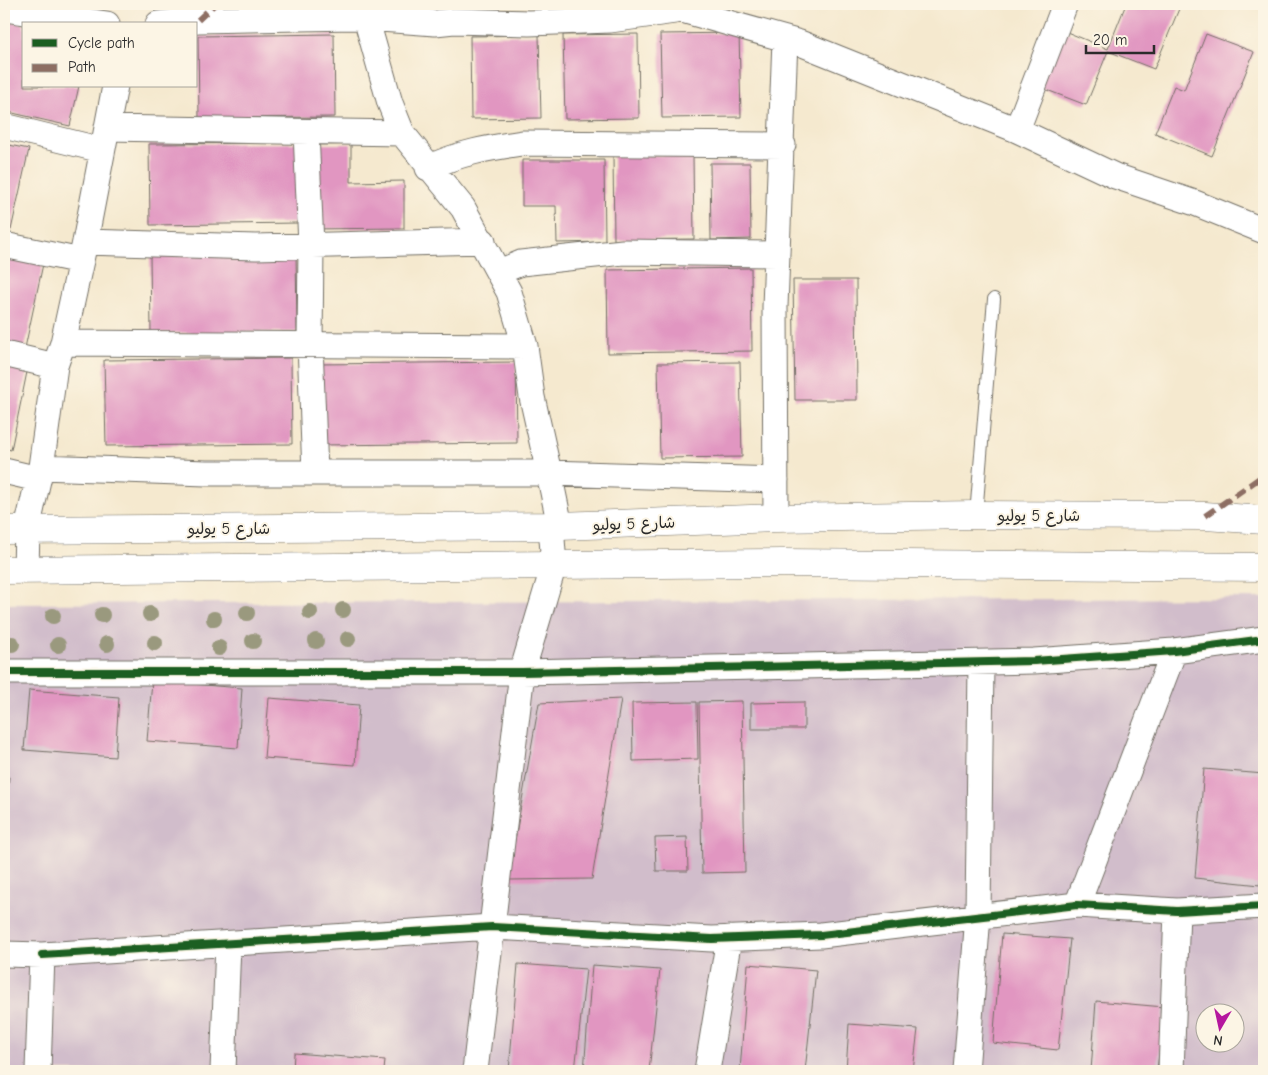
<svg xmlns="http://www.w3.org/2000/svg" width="1268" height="1075" viewBox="0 0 1268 1075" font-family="'Comic Neue','Playpen Sans Arabic',sans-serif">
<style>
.industrial{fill:#d1bdcb;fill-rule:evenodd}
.building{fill:#e196c1}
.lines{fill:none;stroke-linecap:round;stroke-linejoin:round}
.service-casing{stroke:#726e64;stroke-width:14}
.minor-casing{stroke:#726e64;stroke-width:27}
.secondary-casing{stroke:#726e64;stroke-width:29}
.service{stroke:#fff;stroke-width:12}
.minor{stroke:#fff;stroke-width:25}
.secondary{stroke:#fff;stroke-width:28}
.quiet{stroke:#8d6e63;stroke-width:6;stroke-dasharray:12 6;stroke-linecap:butt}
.cycleway-casing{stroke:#fcf5e5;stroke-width:11}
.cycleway{stroke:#1b5e20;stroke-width:8}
.tree{fill:#9a997e}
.labels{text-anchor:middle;stroke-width:4;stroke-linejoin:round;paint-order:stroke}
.street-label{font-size:16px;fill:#2b2b2b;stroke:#fcf5e5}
</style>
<rect width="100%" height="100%" fill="#fcf5e5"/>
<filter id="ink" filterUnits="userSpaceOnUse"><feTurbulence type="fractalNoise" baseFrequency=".02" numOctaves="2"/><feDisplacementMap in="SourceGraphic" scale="10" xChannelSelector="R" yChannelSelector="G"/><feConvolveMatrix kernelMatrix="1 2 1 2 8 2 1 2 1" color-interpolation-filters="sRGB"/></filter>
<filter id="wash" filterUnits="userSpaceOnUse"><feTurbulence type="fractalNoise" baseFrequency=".0096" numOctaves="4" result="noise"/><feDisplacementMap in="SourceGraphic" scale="20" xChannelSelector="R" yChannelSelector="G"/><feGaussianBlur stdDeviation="1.12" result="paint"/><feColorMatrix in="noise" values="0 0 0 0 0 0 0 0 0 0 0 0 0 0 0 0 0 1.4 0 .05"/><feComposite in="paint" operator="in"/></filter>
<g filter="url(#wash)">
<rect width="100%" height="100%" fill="#f5e9cf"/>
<path class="industrial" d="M1264,598v473h-1260v-467zM1206,1012h30v30h-30z"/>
<g id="blocks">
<path class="building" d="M1126,4h55l-27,65 -46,-18 -22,54 -47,-18 23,-57 46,19z
M6,20l18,4v62h55l-9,40 -66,-15z
M739,33l2,84 -79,1 -2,-84z
M334,34l1,83 -136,1 -1,-82z
M638,34l1,84 -74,1 -2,-84z
M1206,34l48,18 -42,104 -57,-23 19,-47 10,4z
M539,35l2,83 -70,1 -1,-83z
M298,143l1,80 -149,2 -1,-81z
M4,144l25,5 -18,81 -7,-1z
M311,144h40v38l53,-1v47l-92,1z
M693,155l1,84 -80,1 -1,-84z
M522,160h82l1,82 -48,1 -1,-37h-34z
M710,163h40l1,76 -40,1z
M296,254l1,78 -146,1 -1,-78z
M4,256l39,8 -18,84 -21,-5z
M751,268l1,83 -144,2 -1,-83z
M793,280h63l1,120h-62z
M291,358l1,86 -186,2 -2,-86z
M4,362l24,5 -17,83 -7,-2z
M516,362l1,81 -199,2 -1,-81z
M740,362l2,95 -82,1 -2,-95z
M152,681l90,7 -4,60 -91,-7z
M29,690l90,7 -4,60 -91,-7z
M269,698l90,7 -4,60 -91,-7z
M621,699l-29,180 -84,1 31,-177z
M742,701l3,171 -43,1 -3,-171z
M697,702l1,57 -65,2 -1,-58z
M804,702v27h-53v-26z
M1204,769l60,5v69l-4,42 -65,-7z
M4,777h5l-4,45h-1z
M687,837l1,34h-32l-1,-33z
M1002,934l68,5 -12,111 -65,-7z
M518,964l68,5 -11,102h-66z
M748,964l68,6 -11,101h-65z
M592,965l68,5 -11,101h-65z
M1096,1001l68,6 -7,64h-66z
M849,1024l69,5 -5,42h-67z
M294,1053l91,7 -1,11h-91z"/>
</g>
</g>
<g filter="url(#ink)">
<use href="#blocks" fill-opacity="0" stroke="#726e64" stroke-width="1"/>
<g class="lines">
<defs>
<path id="service" d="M976,515l18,-216"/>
<path id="minor" d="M4,9l103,15
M366,18l24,85 12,30 61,75 46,84 16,54 7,51 17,76 227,7
M158,24l40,-4 155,-3 82,6 19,-2 75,2 81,-3 72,-10 118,33 217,87 98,46 80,27 69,28
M4,126l98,24
M107,128l295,5
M1017,130l48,-126
M306,132l5,113 -1,99 5,129
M428,168c31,-15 60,-20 94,-25l261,2
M85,242l171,5 227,-6
M4,245l77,16
M499,272l22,-9 102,-11 154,2
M63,343l462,3
M4,354l51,12
M41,467l165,6h343l11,53
M4,471l34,8
M776,518l-1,-211 10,-268
M26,570l1,-41 14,-62 14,-101 8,-23 22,-101 30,-156
M4,672h518l512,-11 140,-10 90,-12
M1077,905l97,-254
M4,954l38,1 -4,116
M42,955l450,-28 220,12 109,-4 256,-30 100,6 87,-5
M223,1071l5,-127
M475,1071l47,-399 32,-107 -3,-39
M707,1071l22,-133
M966,1071l12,-156 3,-252
M1171,1071l6,-160"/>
<path id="secondary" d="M4,530l556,-4 216,-8 200,-3 229,1 59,4
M4,570l779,-7 481,4"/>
</defs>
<use href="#service" class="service-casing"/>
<use href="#minor" class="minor-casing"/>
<use href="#secondary" class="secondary-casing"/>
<use href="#service" class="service"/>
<use href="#minor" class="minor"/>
<use href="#secondary" class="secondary"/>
<path class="quiet" d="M198,20l17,-16
M1205,516l59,-41"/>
<defs>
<path id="cycleway" d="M4,672h518l512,-11 140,-10 90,-12
M42,955l450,-28 220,12 109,-4 256,-30 100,6 87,-5"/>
</defs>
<use href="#cycleway" class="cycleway-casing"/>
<use href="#cycleway" class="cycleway"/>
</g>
<g class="tree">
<circle cx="343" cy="610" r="8"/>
<circle cx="310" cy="612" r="8"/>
<circle cx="247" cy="613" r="8"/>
<circle cx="150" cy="614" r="8"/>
<circle cx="102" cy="615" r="8"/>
<circle cx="53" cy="616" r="8"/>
<circle cx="214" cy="619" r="8"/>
<circle cx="348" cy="639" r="8"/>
<circle cx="253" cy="641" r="8"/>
<circle cx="316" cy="641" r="8"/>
<circle cx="155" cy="643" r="8"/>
<circle cx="12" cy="644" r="8"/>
<circle cx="107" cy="644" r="8"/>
<circle cx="58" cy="645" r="8"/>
<circle cx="219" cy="648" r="8"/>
</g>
</g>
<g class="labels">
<g class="street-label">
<text x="1039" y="521">شارع 5 يوليو</text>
<text transform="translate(634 523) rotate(-2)" y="6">شارع 5 يوليو</text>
<text x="229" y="534">شارع 5 يوليو</text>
</g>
</g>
<rect width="1268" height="1075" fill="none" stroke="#fcf5e5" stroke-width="20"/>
<rect x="22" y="22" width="175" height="65" fill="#fcf5e5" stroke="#a8a49b"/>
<rect x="32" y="39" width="25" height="8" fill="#1b5e20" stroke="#a8a49b"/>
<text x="68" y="48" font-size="15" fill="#2b2b2b">Cycle path</text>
<rect x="32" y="64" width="25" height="8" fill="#8d6e63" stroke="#a8a49b"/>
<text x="68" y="72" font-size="15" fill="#2b2b2b">Path</text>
<g transform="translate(1220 1028) rotate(189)"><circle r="24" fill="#fcf5e5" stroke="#a8a49b"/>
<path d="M0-4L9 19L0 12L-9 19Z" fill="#b5179e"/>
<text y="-8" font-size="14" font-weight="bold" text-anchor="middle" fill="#2b2b2b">N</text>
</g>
<path d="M1086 45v8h68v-8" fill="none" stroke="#2b2b2b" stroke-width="2.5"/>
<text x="1093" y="45" font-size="15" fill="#2b2b2b" stroke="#fcf5e5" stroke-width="4" paint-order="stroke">20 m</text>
</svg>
